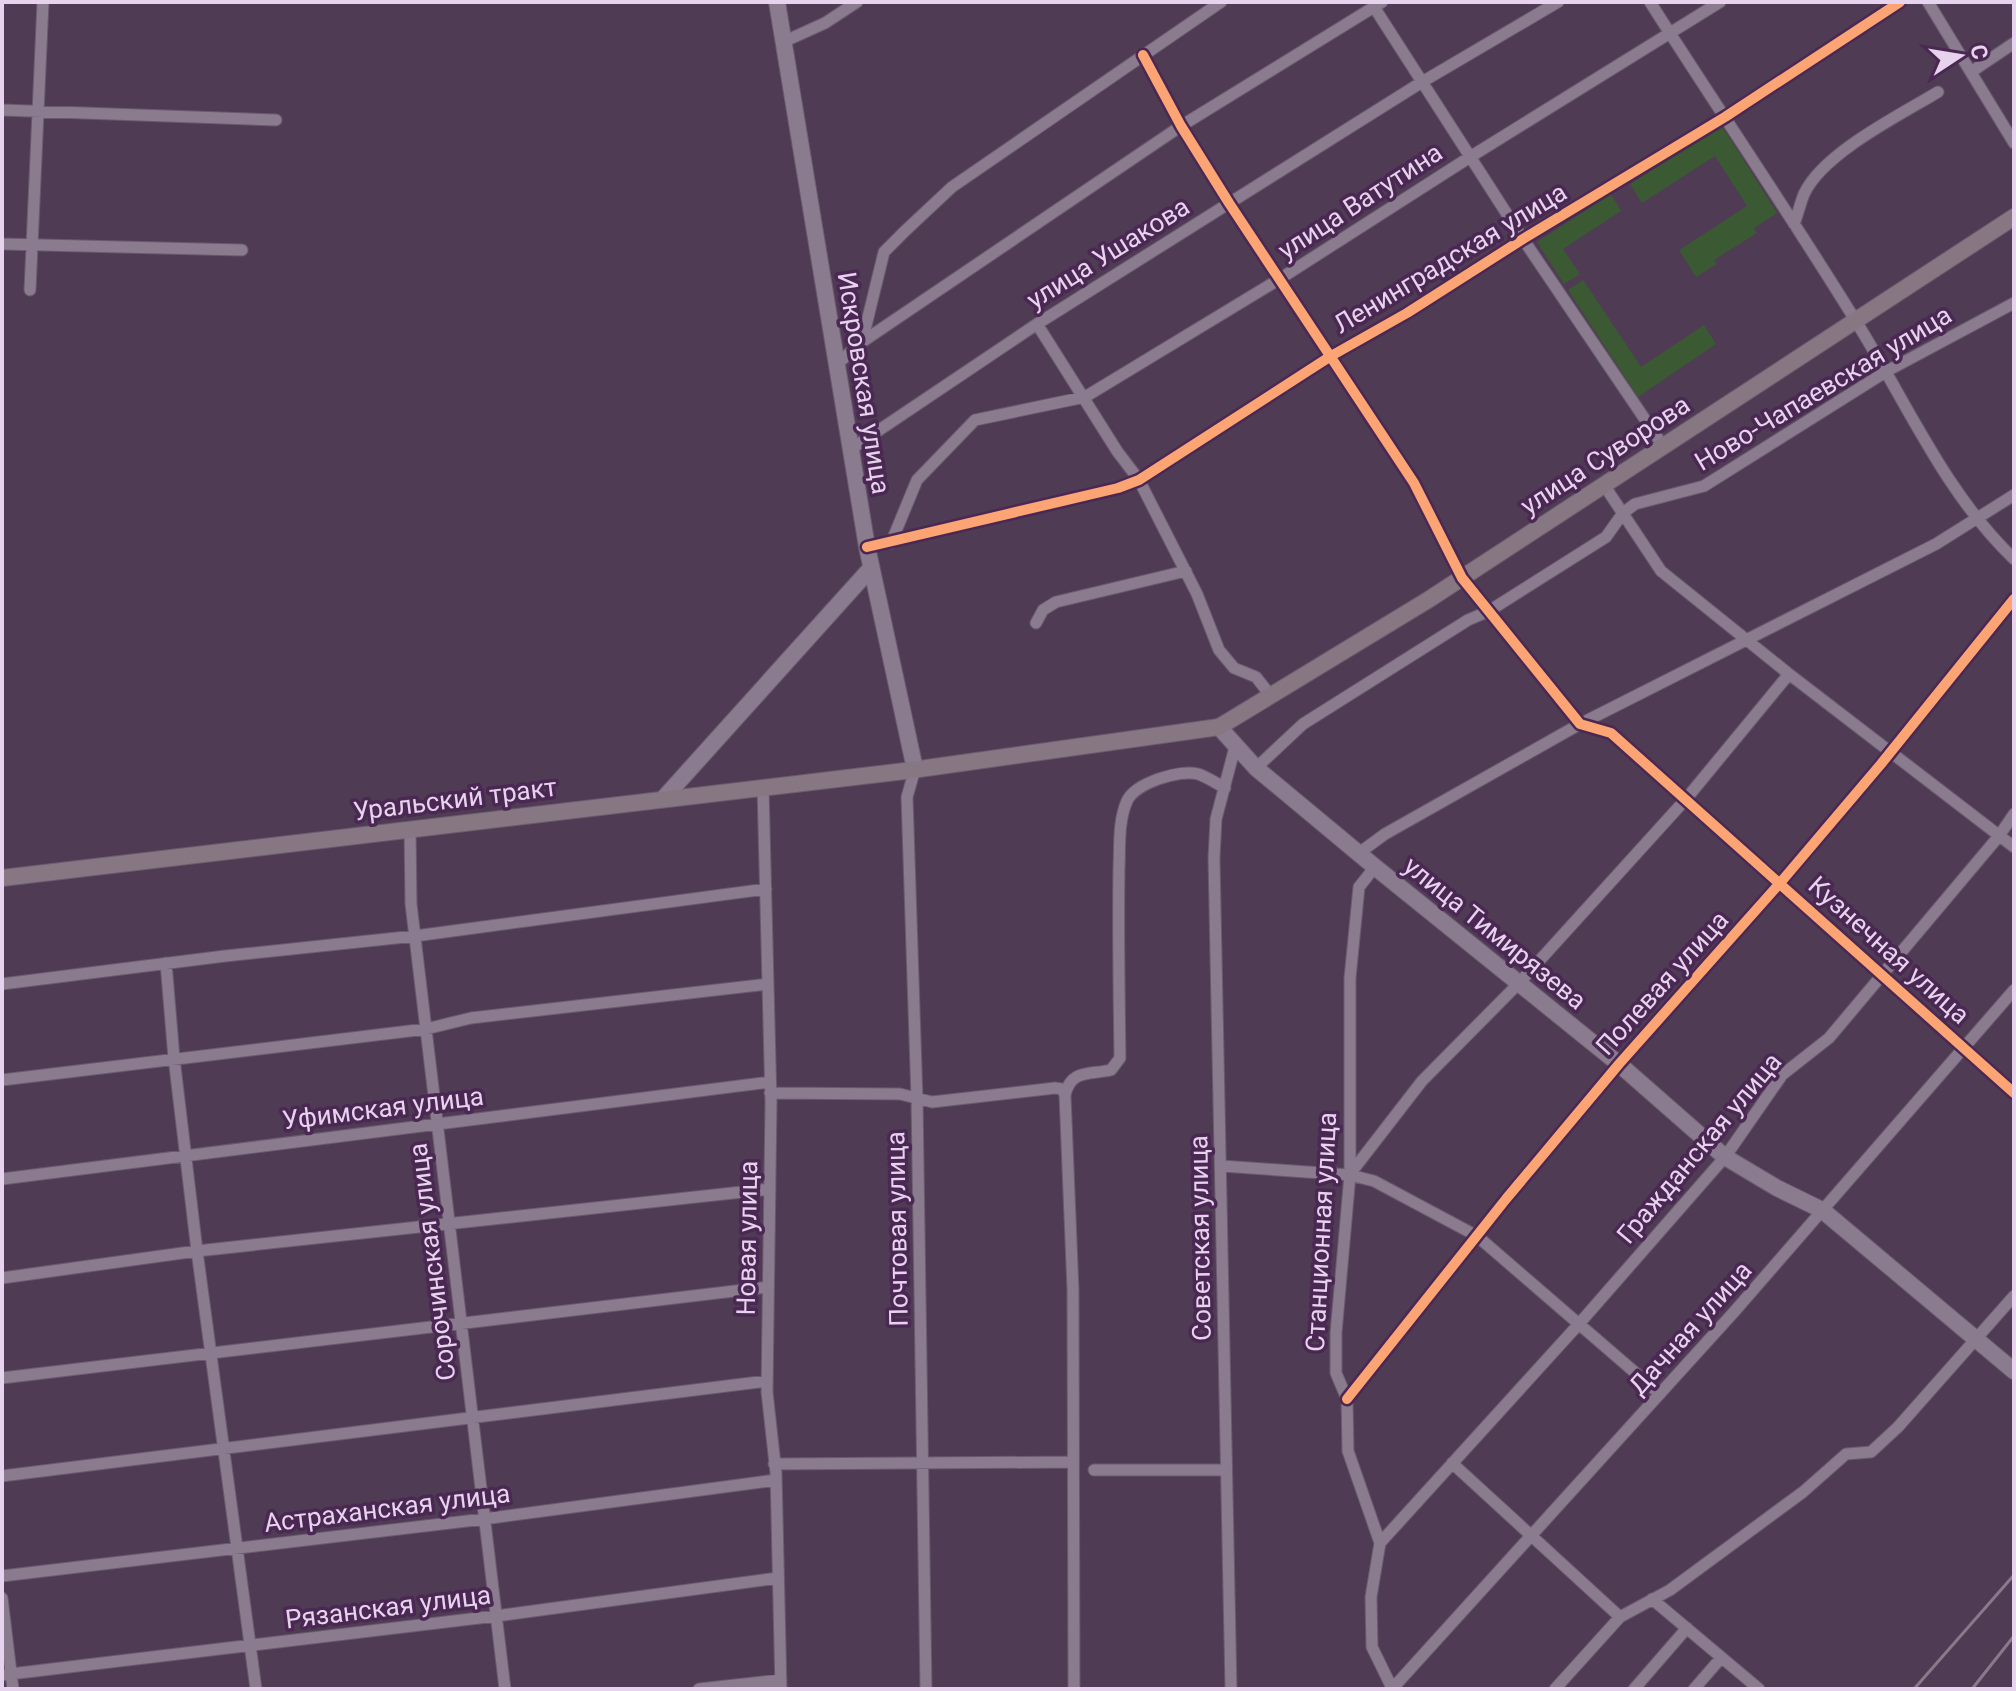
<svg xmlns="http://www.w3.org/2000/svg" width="2016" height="1691" viewBox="0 0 2016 1691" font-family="Roboto,sans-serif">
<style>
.green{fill:#3b5932}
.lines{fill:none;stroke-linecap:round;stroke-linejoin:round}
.street-casing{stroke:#6b5a6f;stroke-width:13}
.secondary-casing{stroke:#6b5a6f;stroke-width:18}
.primary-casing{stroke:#6b5a6f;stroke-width:18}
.street{stroke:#8a7b8f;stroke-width:11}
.secondary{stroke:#8a7b8f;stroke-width:16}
.primary{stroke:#867782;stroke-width:16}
.rail{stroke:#88798b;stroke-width:3}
.cycleway-casing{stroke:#4a2853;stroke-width:15}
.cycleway{stroke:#fda474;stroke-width:10}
.labels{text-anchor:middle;stroke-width:7;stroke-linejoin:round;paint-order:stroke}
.street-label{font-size:26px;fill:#e8d3ee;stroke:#4a2853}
</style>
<rect width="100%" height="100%" fill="#4f3c54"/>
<path class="green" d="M1722,126l55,87 -23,15 3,5 -43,27 3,4 -21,13 -17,-27 68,-44 -32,-50 -73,47 -12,-19z
M1611,194l10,17 -58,38 17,25 -16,10 -27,-42z
M1583,280l58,87 63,-42 12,19 -78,53 -70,-107z"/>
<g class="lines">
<defs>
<path id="street" d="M1650,2c68,107 140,212 207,321 50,80 88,170 157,236
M1928,2l86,141
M1374,7l149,232 140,207
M783,42l42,-19 32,-21
M1143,55l38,71 48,77 185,280 48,95 118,146 31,9 403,360
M1971,72l43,-29
M2,110l274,10
M1794,224c4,-10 6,-20 10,-30 19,-41 96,-79 134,-102
M2,244l240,6
M30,290l13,-288
M1037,324l80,127 22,29 58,114 22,56 15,18 22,9 15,19
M862,342l22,-90 21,-21 47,-44 269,-185
M837,364l25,-22 319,-216 201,-124
M851,449l186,-125 385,-242 136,-80
M1604,485l57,86 128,103 225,173
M891,543l26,-63 58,-60 110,-23 193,-117 192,-123 250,-155
M867,547l251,-59 21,-8 192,-124 76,-43 116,-74 202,-122 175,-115
M1036,623l7,-13 13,-8 130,-31
M1256,768l47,-44 165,-104 21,-9 117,-74 17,-24 12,-9 69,-18 183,-115 127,-68
M915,769l-8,28 10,302 9,590
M763,787l8,315 -4,290 9,81 5,216
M410,829l1,75 94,785
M1359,853l26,-19 195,-110 356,-180 78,-49
M1375,867l-16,20 -9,91v197l-14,158v40l11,26 1,52 32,92 -9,54 1,50 20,41
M166,963l8,95 23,193 59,438
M2,984l223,-28 190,-20 351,-47
M2,1080l424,-51 45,-11 297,-34
M770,1093l130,1 32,8 123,-14 7,1 3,6
M1222,1166l128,9 24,6 103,55 183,158
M1350,1174l72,-93 98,-99 166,-183 103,-125
M2,1179l768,-97
M2,1278l195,-27 573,-62
M2,1378l766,-91
M1347,1399l159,-200 113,-135 161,-181 101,-119 133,-165
M1452,1463l168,154
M774,1464l298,-2
M1094,1470h131
M2,1476l765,-95
M1380,1543l198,-218 147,-168 57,-82 47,-37 170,-202 15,-22
M2,1576l482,-57 292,-39
M2,1598l11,91
M1652,1599l107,90
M2,1675l494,-59 282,-38
M699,1689l81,-9
M1074,1689l-1,-399 -8,-195c6,-26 24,-20 46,-25l9,-12c-1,-64 -2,-127 -1,-190 1,-21 -1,-47 8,-67 8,-18 53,-32 71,-27 9,3 18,9 27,14
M1231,1689l-17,-831 2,-39 19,-72
M1392,1689l342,-377 280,-322
M1555,1689l65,-72 50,-27 133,-98 43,-38 25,-2 27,-25 116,-131
M1634,1689l53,-61
M1694,1689l27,-31"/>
<path id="secondary" d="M777,2l90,545 48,222
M1219,727l37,41 119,99 244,197 106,93 52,31 45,22 192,161
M663,799l208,-231"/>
<path id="primary" d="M2,878l903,-107 314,-44 209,-127 586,-383"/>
</defs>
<use href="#street" class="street-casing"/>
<use href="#secondary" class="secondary-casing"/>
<use href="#primary" class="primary-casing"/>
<use href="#street" class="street"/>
<use href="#secondary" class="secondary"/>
<use href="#primary" class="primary"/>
<path class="rail" d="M1914,1689l100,-114
M1972,1689l42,-53"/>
<defs>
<path id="cycleway" d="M1143,55l38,71 48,77 185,280 48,95 118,146 31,9 403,360
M867,547l251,-59 21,-8 192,-124 76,-43 116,-74 202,-122 175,-115
M1347,1399l159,-200 113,-135 161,-181 101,-119 133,-165"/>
</defs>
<use href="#cycleway" class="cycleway-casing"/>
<use href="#cycleway" class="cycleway"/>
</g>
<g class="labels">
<g class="street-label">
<text transform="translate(1360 201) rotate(-33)" y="9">улица Ватутина</text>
<text transform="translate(1108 253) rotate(-32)" y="9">улица Ушакова</text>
<text transform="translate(1450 258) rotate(-31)" y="9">Ленинградская улица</text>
<text transform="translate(864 383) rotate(81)" y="9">Искровская улица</text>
<text transform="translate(1823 388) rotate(-31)" y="9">Ново-Чапаевская улица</text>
<text transform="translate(1605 455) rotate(-33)" y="9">улица Суворова</text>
<text transform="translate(455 799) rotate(-7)" y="9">Уральский тракт</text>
<text transform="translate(1495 933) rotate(39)" y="9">улица Тимирязева</text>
<text transform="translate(1889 950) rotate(42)" y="9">Кузнечная улица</text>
<text transform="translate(1662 983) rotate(-48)" y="9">Полевая улица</text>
<text transform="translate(383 1108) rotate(-7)" y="9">Уфимская улица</text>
<text transform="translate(1699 1148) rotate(-50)" y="9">Гражданская улица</text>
<text transform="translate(897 1229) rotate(-91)" y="9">Почтовая улица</text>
<text transform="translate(1321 1232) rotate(-87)" y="9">Станционная улица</text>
<text transform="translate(747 1238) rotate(-89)" y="9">Новая улица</text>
<text transform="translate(1200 1238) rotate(-91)" y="9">Советская улица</text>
<text transform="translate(432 1262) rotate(-97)" y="9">Сорочинская улица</text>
<text transform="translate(1690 1328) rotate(-48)" y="9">Дачная улица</text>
<text transform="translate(387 1508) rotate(-7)" y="9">Астраханская улица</text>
<text transform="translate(388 1607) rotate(-7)" y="9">Рязанская улица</text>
</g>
</g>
<rect width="2016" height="1691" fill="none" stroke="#e8d3ee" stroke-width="8"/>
<g transform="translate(1960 56) rotate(78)" stroke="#4a2853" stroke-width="6" paint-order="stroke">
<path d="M0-6L14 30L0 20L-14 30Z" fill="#e8d3ee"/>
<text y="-12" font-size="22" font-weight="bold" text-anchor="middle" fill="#e8d3ee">С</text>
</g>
</svg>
